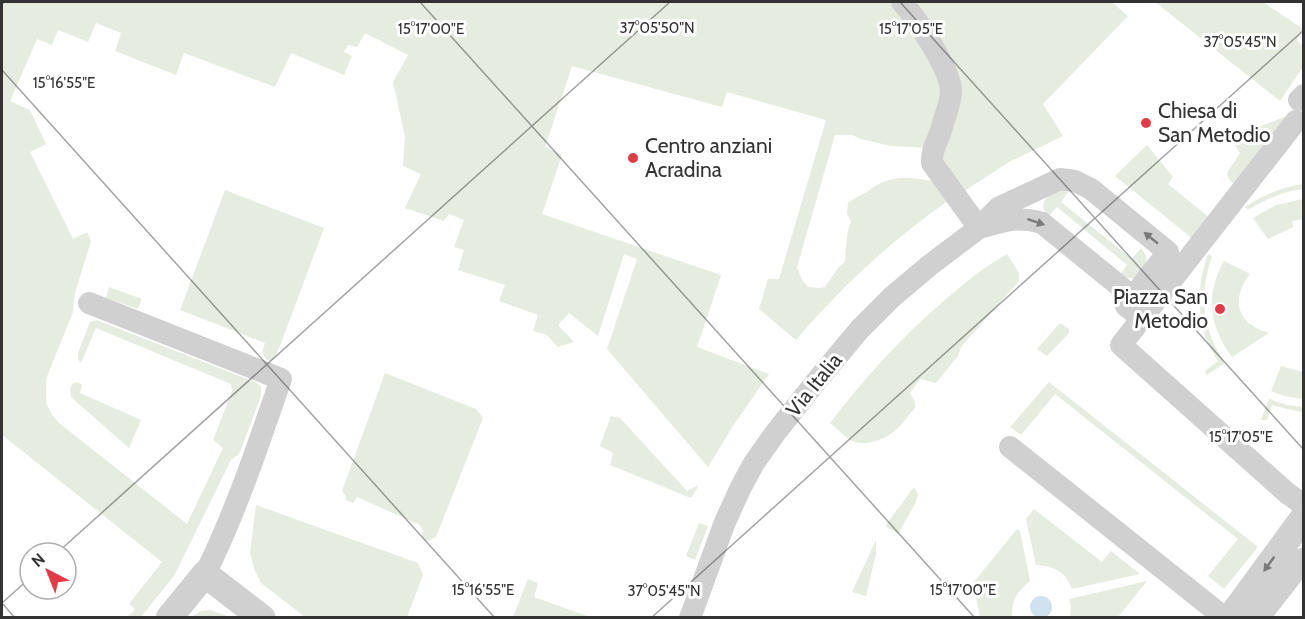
<svg xmlns="http://www.w3.org/2000/svg" width="1305" height="619" viewBox="0 0 1305 619" font-family="Cabin,sans-serif">
<style>
.green{fill:#e6ecdf}
.water{fill:#cfe2ee}
.lines{fill:none;stroke-linecap:round;stroke-linejoin:round}
.minor{stroke:#d0d0d0;stroke-width:22}
.tertiary{stroke:#d0d0d0;stroke-width:27}
.oneway{fill:#7a7a7a}
.ticks{fill:none;stroke:#333;stroke-width:1.5;stroke-opacity:0.45}
.poi-dot{fill:#e63946;stroke:#fff;stroke-width:2}
.labels{text-anchor:middle;stroke-width:6;stroke-linejoin:round;paint-order:stroke}
.poi-label{font-size:21px;fill:#333;stroke:#fff;text-anchor:start}
.street-label{font-size:21px;fill:#333;stroke:#fff}
.ticks-label{font-size:15px;text-anchor:middle;fill:#333;stroke:#fff;stroke-width:6;stroke-linejoin:round;paint-order:stroke}
</style>
<rect width="100%" height="100%" fill="#fff"/>
<path class="green" d="M2,2h894l49,80 -17,66 -37,-2 -30,-7 -9,-4h-17l-38,132 5,13 6,7 11,1 6,-1 13,-19 7,-6c1,-14 1,-28 6,-41l-4,-7 1,-11c6,-5 10,-6 17,-10 4,-2 8,-6 12,-8 24,-12 38,-6 62,-3l13,16c-58,40 -110,88 -156,142l-37,-31 9,-30h11l47,-159 -99,-28 -5,15 -150,-41 -27,81 17,8 -20,59 179,61 -24,72 72,27 -36,52 -25,41 -101,-118 30,-90 -13,-5 -26,82 -29,-23 -11,12 16,17 -16,5 -11,-12 -14,-4 5,-16 -39,-14 6,-16 -47,-15 6,-20 -10,-3 10,-27 -15,-6 -5,7 -39,-13 16,-34 -18,-8 2,-29 -12,-55 15,-27 -43,-22 -8,14 -9,-2 -4,7 8,4 -8,19 -53,-22 -16,34 -91,-34 -8,22 -61,-24 6,-18 -25,-10 -8,19 -30,-12 -6,15 -15,-6 -27,62 20,9 16,34 -16,8 43,87 14,-7 4,9 -16,52 -2,19 -27,67v24l6,12 7,8 128,101 36,-76 -10,-8 19,-49 -1,-7 -135,-56 -15,35 -3,-4v-6l12,-31 7,-2 160,63 4,4v9l-22,58 -8,6 -57,116 -33,41h-13l7,-8 -6,-5 33,-42 -160,-127z
M909,2h203l16,14 -85,88 20,32 -54,26 -46,30 -24,-33 19,-67z
M1155,2h108l40,27 -6,11 6,7v20l-23,34z
M1295,113l-60,72 -6,-5 -2,-7 13,-20 -3,-4 -5,-12z
M1147,145l26,32 -5,7 42,34 -17,21 -78,-63z
M1303,184v5c-20,3 -38,10 -55,21l-3,-3c18,-12 37,-20 58,-23z
M1062,189l7,2 -8,11 71,57 9,-11c5,6 6,11 6,18l-11,12h-10l-7,-2 8,-11 -70,-58 -9,10c-11,-16 -1,-22 14,-28z
M225,190l99,38 -44,118 -5,11 -5,4 -4,-2 -4,-7 3,-9 -85,-33z
M1303,199v20l-11,2 1,6 -25,12 -15,-21 23,-13z
M1007,254l12,19v8l-58,66 -3,9 -22,27 -16,-4 -10,14 5,9v6c-15,18 -24,32 -49,35 -4,0 -9,0 -14,-2 -8,-4 -15,-13 -22,-18 35,-46 73,-87 117,-125 19,-16 38,-32 60,-44z
M1208,254l4,2c-13,37 -10,74 13,107l-18,12 -2,-4 13,-10c-22,-32 -23,-71 -10,-107z
M1224,261l26,13c-20,26 -13,50 19,59l-37,24c-23,-31 -27,-62 -8,-96z
M109,287l33,12 -4,10 -32,-11z
M1060,323l9,6v4l-22,23 -10,-7z
M1281,366l22,6v27l-19,-3 -13,-5z
M385,373l91,36 7,9 -47,119 -9,4 -5,-4 1,-6 -3,-6 -63,-28 -4,6 -7,-3 -1,-5 -3,-4z
M77,382l5,3 -2,8 61,27 -12,28 -58,-51 -1,-7 2,-6z
M1049,382l209,165 -34,42 -16,-13 30,-37 -183,-145 -34,41 -11,-8z
M1269,399l18,6 16,2v5l-16,-3 -15,-4 -5,15h-6z
M611,416l9,2 67,73 12,-6 -8,13 -81,-33 3,-12 -13,-7z
M914,487l4,8 -3,9 -17,30 -13,-8z
M256,505l162,58 5,12 -16,42h-102l-44,-34 -6,-12 -5,-18z
M1034,509l68,53 9,-11 29,23 -68,15c-6,-17 -18,-23 -36,-24l-10,-46z
M699,523l9,3 -13,34 -9,-4z
M1017,529l3,2 10,50c-14,12 -18,18 -18,36h-32l-7,-34z
M876,540v14l-10,42 -14,-4z
M528,579l10,4 -4,14 56,20h-77z
M1147,581l-29,36h-48l1,-11 -2,-7z
M210,610l15,5 4,2h-38l10,-6z"/>
<path class="water" d="M1030 607a11 11 0 1 1 22 0a11 11 0 1 1-22 0Z"/>
<g class="lines">
<path class="minor" d="M902,2c14,16 49,68 49,89 0,11 -5,22 -8,32 -3,16 -12,24 -11,40l47,65
M1299,100l5,-5
M1296,121l-175,224 166,148 17,12
M979,228c24,-6 39,-13 63,-5l91,74
M89,303l192,76c-23,66 -45,133 -76,195
M1010,447l215,171
M690,618l35,-96 16,-35 13,-24 22,-31 43,-54 41,-49 32,-32 38,-32 49,-37 19,-20 62,-29 15,2 16,8 77,63 -42,54 16,12"/>
<path class="tertiary" d="M169,618l36,-44 57,44
M1230,618l74,-101
M1255,618l37,-47 12,-10"/>
</g>
<defs><path id="oneway-solid" d="M-6-.8H1V-3.2L6.5 0L1 3.2V.8H-6Z" transform="scale(1.5)"/></defs>
<g class="oneway">
<use href="#oneway-solid" transform="translate(1036 222) rotate(18)"/>
<use href="#oneway-solid" transform="translate(1151 238) rotate(-141)"/>
<use href="#oneway-solid" transform="translate(1269 564) rotate(126)"/>
</g>
<path class="ticks" d="M420,2l555,616M900,2l404,448M2,4l3,-2M2,70l493,548M57,553l613,-551M2,603l13,15M2,603l28,-25M651,618l653,-588"/>
<g class="poi-dot">
<circle cx="1146" cy="123" r="6"/>
<circle cx="633" cy="158" r="6"/>
<circle cx="1220" cy="309" r="6"/>
</g>
<g class="labels">
<g class="poi-label">
<text x="1158" y="118">Chiesa di<tspan x="1158" dy="24">San Metodio</tspan></text>
<text x="645" y="153">Centro anziani<tspan x="645" dy="24">Acradina</tspan></text>
<text x="1208" y="304" text-anchor="end">Piazza San<tspan x="1208" dy="24">Metodio</tspan></text>
</g>
<g class="street-label">
<text transform="translate(814 385) rotate(-51)" y="7">Via Italia</text>
</g>
</g>
<g class="ticks-label">
<text x="657" y="33">37°05'50"N</text>
<text x="431" y="34">15°17'00"E</text>
<text x="911" y="34">15°17'05"E</text>
<text x="1240" y="47">37°05'45"N</text>
<text x="64" y="88">15°16'55"E</text>
<text x="1241" y="442">15°17'05"E</text>
<text x="483" y="595">15°16'55"E</text>
<text x="963" y="595">15°17'00"E</text>
<text x="664" y="596">37°05'45"N</text>
</g>
<rect width="1305" height="619" fill="none" stroke="#333333" stroke-width="6"/>
<g transform="translate(48 571) rotate(318)"><circle r="28" fill="#ffffff" stroke="#adadad" stroke-width="1.5"/>
<path d="M0-4.5L10 22L0 15L-10 22Z" fill="#e63946"/>
<text y="-9" font-size="16" font-weight="bold" text-anchor="middle" fill="#333333">N</text>
</g>
</svg>
